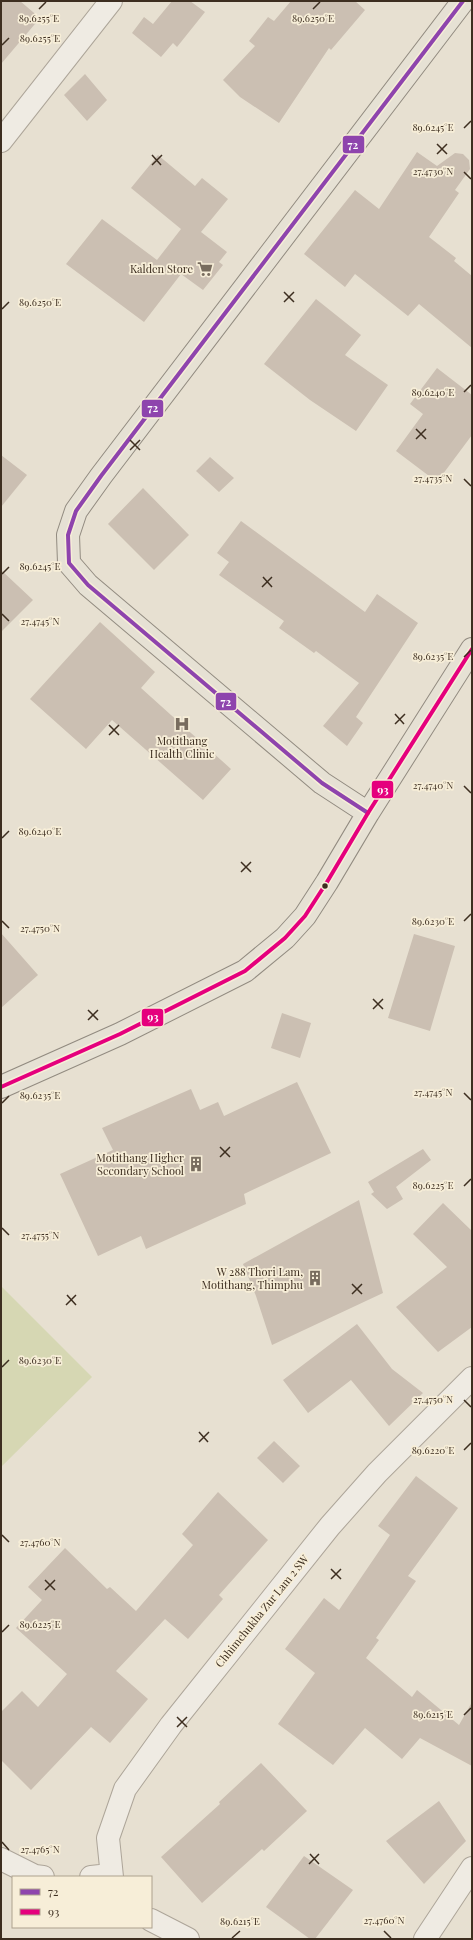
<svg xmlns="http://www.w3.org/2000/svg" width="473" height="1940" viewBox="0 0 473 1940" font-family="'Playfair Display',serif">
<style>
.green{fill:#d6d7b3}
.building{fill:#cbbfb2}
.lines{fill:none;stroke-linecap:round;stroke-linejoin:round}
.minor-casing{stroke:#ada599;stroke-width:24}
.major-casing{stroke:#928b80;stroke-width:24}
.minor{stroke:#efebe3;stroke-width:22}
.major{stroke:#e6e1d4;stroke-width:22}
.bus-1-casing{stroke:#f7eed8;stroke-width:7}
.bus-2-casing{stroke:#f7eed8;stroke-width:7}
.bus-1{stroke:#8e44ad;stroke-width:4}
.bus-2{stroke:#e5007d;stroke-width:4}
.ticks{fill:none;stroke:#3d2e20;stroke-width:1.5}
.bus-dot{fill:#3d2e20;stroke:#f7eed8;stroke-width:1.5}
.labels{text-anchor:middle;stroke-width:3.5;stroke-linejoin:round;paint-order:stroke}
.poi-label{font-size:11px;fill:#3d2e20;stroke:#f7eed8;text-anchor:end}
.street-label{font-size:11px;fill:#3d2e20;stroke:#f7eed8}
.ticks-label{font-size:10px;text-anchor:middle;fill:#3d2e20;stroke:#f7eed8;stroke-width:3.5;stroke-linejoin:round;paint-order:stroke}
.line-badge{stroke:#f7eed8;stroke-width:1.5}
.badge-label{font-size:11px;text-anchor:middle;font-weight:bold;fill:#fff}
</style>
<rect width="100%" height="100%" fill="#e7e0d1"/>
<path class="green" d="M1,1286l91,91 -91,90z"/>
<path class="building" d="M1,1h19l20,17 -39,46z
M172,1h18l15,11 -28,35 -4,-4 -12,14 -29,-24 12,-16 9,7z
M291,1h64l10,9 -34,40 -2,-2 -50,75 -39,-26 -17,-17 32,-34 -6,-5 19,-24 6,4z
M85,74l22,26 -20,21 -23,-26z
M417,152l20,14 18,-13 8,1 6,6 1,9 -15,21 4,3 -30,44 27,21 -2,3 18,15v72l-53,-44 -11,12 -53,-42 -10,13 -41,-33 51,-64 24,19z
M158,155l37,31 7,-8 26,21 -27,33 26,20 -8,10 4,3 -20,25 -22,-16 -37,48 -78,-58 36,-45 55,41 24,-31 -50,-41z
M316,299l45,36 -16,20 43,30 -32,46 -46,-31 -46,-36z
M437,368l35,27v40l-35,47 -41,-31 27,-37 -13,-10z
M1,455l26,20 -26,32z
M210,457l24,21 -15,14 -23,-21z
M143,488l46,47 -35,35 -46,-46z
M241,521l124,91 12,-18 41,29 -62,94 7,6 -16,23 -24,-20 36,-43 -43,-32 -2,2 -35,-25 5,-7 -65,-46 10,-13 -12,-9z
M1,570l32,30 -32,32z
M100,622l55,50 -14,16 90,81 -28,31 -91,-80 -26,29 -56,-50z
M1,933l37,42 -37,33z
M414,934l41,12 -25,85 -42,-13z
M282,1013l29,10 -11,35 -29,-10z
M297,1082l34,71 -87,41 2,10 -100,45 -5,-13 -43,20 -38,-82 53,-24 -11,-22 89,-39 9,21 18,-8 6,14z
M423,1149l8,11 -35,27 7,12 -16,10 -16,-15 3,-2 -6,-10z
M359,1200l24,93 -111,52 -16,-49 -13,-32z
M443,1203l29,28v96l-34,25 -42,-45 51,-40 -34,-33z
M357,1324l35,45 31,24 -34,33 -38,-46 -43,33 -25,-33z
M274,1441l26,25 -17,17 -26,-25z
M416,1476l42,32 -50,68 8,5 -40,57 3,2 -13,18 46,39 5,-7 42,35 13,-23v64l-52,-28 -18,21 -37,-31 -32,37 -55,-41 37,-51 -30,-24 39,-51 15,12 51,-75 -12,-9z
M218,1492l50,48 -49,55 4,4 -35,40 -23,-20 -49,52 32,28 -38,44 -19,-16 -60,63 -30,-30v-48l21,-21 16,16 29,-33 -51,-46 26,-28 -14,-13 37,-39 42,41 3,-2 26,24 57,-66 -11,-11z
M261,1763l46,48 -43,40 -2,-2 -60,54 -41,-46 59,-53 -1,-2z
M439,1801l27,40 -42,43 -38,-43z
M304,1856l49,34 -38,49h-5l-44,-32z"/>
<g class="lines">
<defs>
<path id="minor" d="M1,141l110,-140
M1,1859l34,17 8,1
M91,1877l19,-2
M112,1877l-4,-39 17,-49 46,-64 159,-199 47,-53 95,-95
M151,1920l37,19
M425,1939l47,-71"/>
<path id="major" d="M368,813l-46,-30 -234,-198 -19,-22 -1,-28 8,-24 25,-35 362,-475
M1,1087l119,-53 125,-63 40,-33 20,-22 22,-34 41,-69 104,-164"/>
</defs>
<use href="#minor" class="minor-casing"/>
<use href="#major" class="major-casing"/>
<use href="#minor" class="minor"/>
<use href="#major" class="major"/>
<defs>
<path id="bus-1" d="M368,813l-46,-30 -234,-198 -19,-22 -1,-28 8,-24 25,-35 362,-475"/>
<path id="bus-2" d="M1,1087l119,-53 125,-63 40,-33 20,-22 22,-34 41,-69 104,-164"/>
</defs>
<use href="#bus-1" class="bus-1-casing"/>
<use href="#bus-2" class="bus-2-casing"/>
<use href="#bus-1" class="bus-1"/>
<use href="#bus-2" class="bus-2"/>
</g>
<path class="ticks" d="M39,9l7,-7M313,9l7,-7M2,45l7,-7M464,128l7,-7M437,144l10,10M437,154l10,-10M152,155l9,10M152,165l10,-10M464,172l7,7M284,292l10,10M284,302l10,-10M2,309l7,-7M464,392l7,-7M416,429l10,10M416,439l10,-10M130,440l10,10M130,450l10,-10M464,479l7,7M2,574l7,-7M263,577l9,10M262,587l10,-10M2,614l7,7M464,657l7,-7M395,714l9,10M395,724l10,-10M109,725l10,10M109,735l10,-10M464,786l7,7M2,838l7,-7M241,862l10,10M241,872l10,-10M2,921l7,7M464,921l7,-7M373,999l10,10M373,1009l10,-10M88,1010l10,10M88,1020l10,-10M464,1093l7,7M2,1103l7,-7M220,1147l10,10M220,1157l10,-10M464,1186l7,-7M2,1228l7,7M352,1284l10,10M352,1294l10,-10M67,1295l9,10M66,1305l10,-10M2,1367l7,-7M464,1400l7,7M199,1432l9,10M199,1442l10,-10M464,1450l7,-7M2,1535l7,7M331,1569l10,10M331,1579l10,-10M45,1580l10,10M45,1590l10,-10M2,1632l7,-7M464,1715l7,-7M177,1717l10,10M177,1727l10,-10M2,1842l7,8M310,1854l9,10M309,1864l10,-10M384,1931l7,7M232,1938l8,-7"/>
<defs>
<symbol id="supermarket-bare" viewBox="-9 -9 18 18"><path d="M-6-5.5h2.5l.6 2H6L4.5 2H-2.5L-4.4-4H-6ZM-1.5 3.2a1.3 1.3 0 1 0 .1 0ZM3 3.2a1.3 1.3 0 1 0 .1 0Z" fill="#786c5e" stroke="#f7eed8" stroke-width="2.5" paint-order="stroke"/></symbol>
<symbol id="hospital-bare" viewBox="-9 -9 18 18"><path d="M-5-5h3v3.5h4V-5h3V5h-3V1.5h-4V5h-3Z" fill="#786c5e" stroke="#f7eed8" stroke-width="2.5" paint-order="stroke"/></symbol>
<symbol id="building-bare" viewBox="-9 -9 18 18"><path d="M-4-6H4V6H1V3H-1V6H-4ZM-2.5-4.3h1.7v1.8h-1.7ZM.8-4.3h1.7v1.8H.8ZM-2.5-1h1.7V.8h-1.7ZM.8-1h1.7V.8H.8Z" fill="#786c5e" stroke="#f7eed8" stroke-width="2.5" paint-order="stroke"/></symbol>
</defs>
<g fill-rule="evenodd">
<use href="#supermarket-bare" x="194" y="258" width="22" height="22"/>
<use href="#hospital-bare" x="171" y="713" width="22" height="22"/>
<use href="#building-bare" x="185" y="1153" width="22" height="22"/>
<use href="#building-bare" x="304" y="1267" width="22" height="22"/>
</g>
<circle class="bus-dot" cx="325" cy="886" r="3.5"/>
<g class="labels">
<g class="poi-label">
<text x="193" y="273">Kalden Store</text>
<text x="182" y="745" text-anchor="middle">Motithang<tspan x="182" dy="13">Health Clinic</tspan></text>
<text x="184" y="1162">Motithang Higher<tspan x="184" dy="13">Secondary School</tspan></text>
<text x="303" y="1276">W 288 Thori Lam,<tspan x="303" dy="13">Motithang, Thimphu</tspan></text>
</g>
<g class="street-label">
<text transform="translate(262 1611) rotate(-51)" y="4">Chhimchukha Zur Lam 2 SW</text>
</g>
</g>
<g class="ticks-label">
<text x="39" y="22">89.6255°E</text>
<text x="313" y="22">89.6250°E</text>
<text x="40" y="42">89.6255°E</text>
<text x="433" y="131">89.6245°E</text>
<text x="433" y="175">27.4730°N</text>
<text x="40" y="306">89.6250°E</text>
<text x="433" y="396">89.6240°E</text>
<text x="433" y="482">27.4735°N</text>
<text x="40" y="570">89.6245°E</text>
<text x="40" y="625">27.4745°N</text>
<text x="433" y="660">89.6235°E</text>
<text x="433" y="789">27.4740°N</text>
<text x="40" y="835">89.6240°E</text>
<text x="433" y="925">89.6230°E</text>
<text x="40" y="932">27.4750°N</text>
<text x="433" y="1096">27.4745°N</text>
<text x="40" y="1099">89.6235°E</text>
<text x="433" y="1189">89.6225°E</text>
<text x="40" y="1239">27.4755°N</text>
<text x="40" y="1364">89.6230°E</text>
<text x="433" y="1403">27.4750°N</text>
<text x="433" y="1454">89.6220°E</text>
<text x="40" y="1546">27.4760°N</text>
<text x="40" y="1628">89.6225°E</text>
<text x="433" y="1718">89.6215°E</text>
<text x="40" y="1853">27.4765°N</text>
<text x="384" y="1924">27.4760°N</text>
<text x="240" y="1925">89.6215°E</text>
</g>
<g class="line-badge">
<rect x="342" y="135" width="23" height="19" rx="4" fill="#8e44ad"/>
<rect x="141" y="399" width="23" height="19" rx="4" fill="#8e44ad"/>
<rect x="215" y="692" width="22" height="19" rx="4" fill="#8e44ad"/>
<rect x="371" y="780" width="23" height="19" rx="4" fill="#e5007d"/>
<rect x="141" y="1008" width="23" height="19" rx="4" fill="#e5007d"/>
</g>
<g class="badge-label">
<text x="353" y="149">72</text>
<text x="153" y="412">72</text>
<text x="226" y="706">72</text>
<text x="383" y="794">93</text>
<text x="153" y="1021">93</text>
</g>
<rect width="473" height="1940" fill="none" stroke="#3d2e20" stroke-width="4"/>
<rect x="12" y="1876" width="140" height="52" fill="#f7eed8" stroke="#ada18e"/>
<rect x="20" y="1889" width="20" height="6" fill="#8e44ad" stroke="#ada18e"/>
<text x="48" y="1896" font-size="12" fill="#3d2e20">72</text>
<rect x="20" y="1909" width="20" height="6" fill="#e5007d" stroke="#ada18e"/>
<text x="48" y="1916" font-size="12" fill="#3d2e20">93</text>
</svg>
